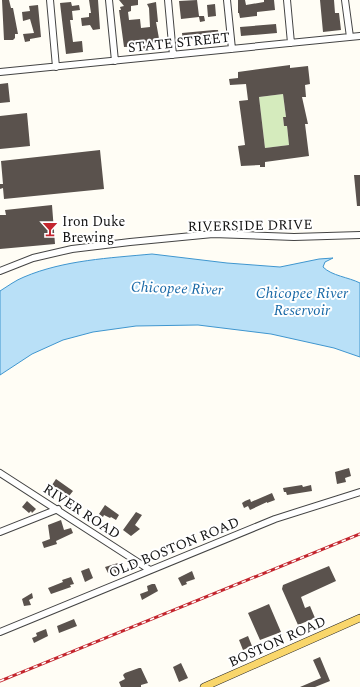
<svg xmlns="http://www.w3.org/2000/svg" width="360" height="687" viewBox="0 0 360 687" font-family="Spectral,serif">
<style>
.green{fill:#d5ebbd}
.water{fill:#b9e0f7;stroke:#3f96cf}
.building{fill:#5a524d;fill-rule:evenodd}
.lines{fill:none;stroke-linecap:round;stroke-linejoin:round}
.minor-casing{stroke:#444;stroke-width:8}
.major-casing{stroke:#222;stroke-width:8}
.minor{stroke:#fff;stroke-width:6}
.major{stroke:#f9d66b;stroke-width:7}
.rail-casing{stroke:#c4262e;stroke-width:3}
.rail{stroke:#fff;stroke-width:1.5;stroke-dasharray:4.5;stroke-linecap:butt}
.labels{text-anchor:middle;stroke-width:4;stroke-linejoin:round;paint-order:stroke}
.street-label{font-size:14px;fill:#111;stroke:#fff}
.poi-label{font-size:14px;fill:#111;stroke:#fff;text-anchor:start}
.water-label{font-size:15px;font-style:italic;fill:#1768a6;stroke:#fff}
</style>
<rect width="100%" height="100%" fill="#fffdf5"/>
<path class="green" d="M283,94l3,23h-3l1,9h3l2,19 -24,3 -6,-51z"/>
<path class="water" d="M152,254l75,9 53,4 39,-8 14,-1 -8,4 -2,5c9,9 25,10 37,16v74l-26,-9 -63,-14 -73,-9 -62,1 -43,6 -30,8 -31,14 -32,21v-84c8,-5 16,-11 24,-14 40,-17 86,-19 128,-23z"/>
<path class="building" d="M2,0h7l2,8h2l5,26h-3v4l-2,2h-9z
M89,0h9l2,29 -7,1 -3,-5 -8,1 -1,-8 8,-1v-4h2z
M119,0h19v5l-7,1v5l-3,1 1,8 11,-1 1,9 9,-1 -1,-19 -2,-4 9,-2 2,20h-2l4,22 -9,1v4l-7,1 -1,-4 -19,1 -5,-37h2l-1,-3 4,-1z
M197,0l2,16h5l1,5 -5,1 -1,-5 -18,2 -2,-18z
M238,0h7l1,5 18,-3v-2h10l1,10 -18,2v4l-17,2 -1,-5h-1z
M320,0h14l1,13h4l2,17 -18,2z
M71,2l1,4 7,-1 1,5 -8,1 1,9h-3l3,22 9,-1 1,11 -17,2 -6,-51z
M215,4l1,12 -8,1 -1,-12z
M38,5l3,32 -11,2v2l-5,1 -2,-8 11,-1 -4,-14 -7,2 -1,-9 8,-1 -1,-5z
M276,24l1,9 -36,3 -1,-9z
M214,30h4l1,8 -36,3 -1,-8z
M290,65v3l18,-2 2,18 -5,1 1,12h-4l6,27h-3l4,32 -44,6v5h-5v-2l-19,1 -3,-20 7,-1 -6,-44 9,-1 -2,-16 -16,1 -1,-6 9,-1v-6zM283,94l3,23h-3l1,9h3l2,19 -24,3 -6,-51z
M8,83l2,19 -10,1v-19z
M27,113l3,33 -30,3v-33z
M100,150l4,39 -100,10 -1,-11 -3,1v-5h3l-2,-23z
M354,175h6v31h-3z
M52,205l3,39 -55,5v-34h6l-1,-5z
M349,468l2,8 -6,2 1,4 -9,2 -2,-12z
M56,479l17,12 -4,5 -17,-11z
M302,485l1,2 8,-2 1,6 -25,4 -1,-3h-2l-1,-4z
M272,493l3,7 -8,3v-1l-17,8 -2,-4 -4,2 -2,-5 3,-2 5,-2 1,3z
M27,501l9,8 -4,4 -1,-2 -2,2 -7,-6z
M105,505l14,10 -3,5 -5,-3 -1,1 -6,-3 -1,2 -4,-3z
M136,512l6,3 -7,10 5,4 -9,7 -8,-6z
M61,520l3,10 7,-2 2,5 -17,8 1,3 -13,4 -2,-6 8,-3 -2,-14z
M118,563l4,7 -7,3 -1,-3 -6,3 -3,-6z
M329,566l7,15 -35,16 4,11 5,-2 5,12 -17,7 -16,-36 1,-4z
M89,568l4,10 -8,4 -4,-11z
M192,571l3,8 -9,3 1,2 -5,2 -4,-8z
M71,577l3,7 -4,1 1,2 -20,7 -3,-6 15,-6 -1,-2z
M152,584h3l3,7 -16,9 -2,-6 8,-3 -1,-5z
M32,593l1,5 -4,2 2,5 -7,1 -2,-7z
M269,604l12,28 -21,8 -12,-27z
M74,619l3,7 -18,7 -2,-7z
M46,629l2,7 -14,7 -2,-5 5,-2 -1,-3z
M248,636l4,10 -9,4 -4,-10z
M320,657l10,24 -15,6h-15l21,-9 -8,-18z
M181,663l7,15 -9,4 -6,-15z
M139,668h2l7,15 -7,2v2h-20l-2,-5 6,-3 -2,-4 2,-2z"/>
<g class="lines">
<defs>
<path id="minor" d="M50,0l6,67
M109,0l6,61
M168,0l5,55
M227,0l5,49
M287,0l4,43
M345,0l5,37
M0,72l360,-36
M0,271l33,-13 39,-9 58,-7 83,-8 81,3 66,-2
M0,473l150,97
M0,532l58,-23
M0,632l275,-113 85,-27"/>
<path id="major" d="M204,687l156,-69"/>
</defs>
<use href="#minor" class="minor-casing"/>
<use href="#major" class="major-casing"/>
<use href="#minor" class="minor"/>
<use href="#major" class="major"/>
<defs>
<path id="rail" d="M0,681l360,-147"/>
</defs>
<use href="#rail" class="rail-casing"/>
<use href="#rail" class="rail"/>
</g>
<defs>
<symbol id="bar-bare" viewBox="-9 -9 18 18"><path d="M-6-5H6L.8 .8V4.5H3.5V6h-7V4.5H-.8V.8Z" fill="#c4262e" stroke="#fff" stroke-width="2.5" paint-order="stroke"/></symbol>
</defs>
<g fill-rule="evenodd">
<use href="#bar-bare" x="39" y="218" width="22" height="22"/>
</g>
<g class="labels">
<g class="street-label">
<text transform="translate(179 42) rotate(-6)" y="5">STATE STREET</text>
<text transform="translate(250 225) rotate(-1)" y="5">RIVERSIDE DRIVE</text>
<text transform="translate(82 511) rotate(33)" y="5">RIVER ROAD</text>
<text transform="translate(174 547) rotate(-22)" y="5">OLD BOSTON ROAD</text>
<text transform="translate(277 641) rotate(-24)" y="5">BOSTON ROAD</text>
</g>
<g class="poi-label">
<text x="62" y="226">Iron Duke<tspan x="62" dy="16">Brewing</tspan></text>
</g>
<g class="water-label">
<text transform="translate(177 288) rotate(2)" y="5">Chicopee River</text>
<text x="302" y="298">Chicopee River<tspan x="302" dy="17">Reservoir</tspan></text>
</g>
</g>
</svg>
